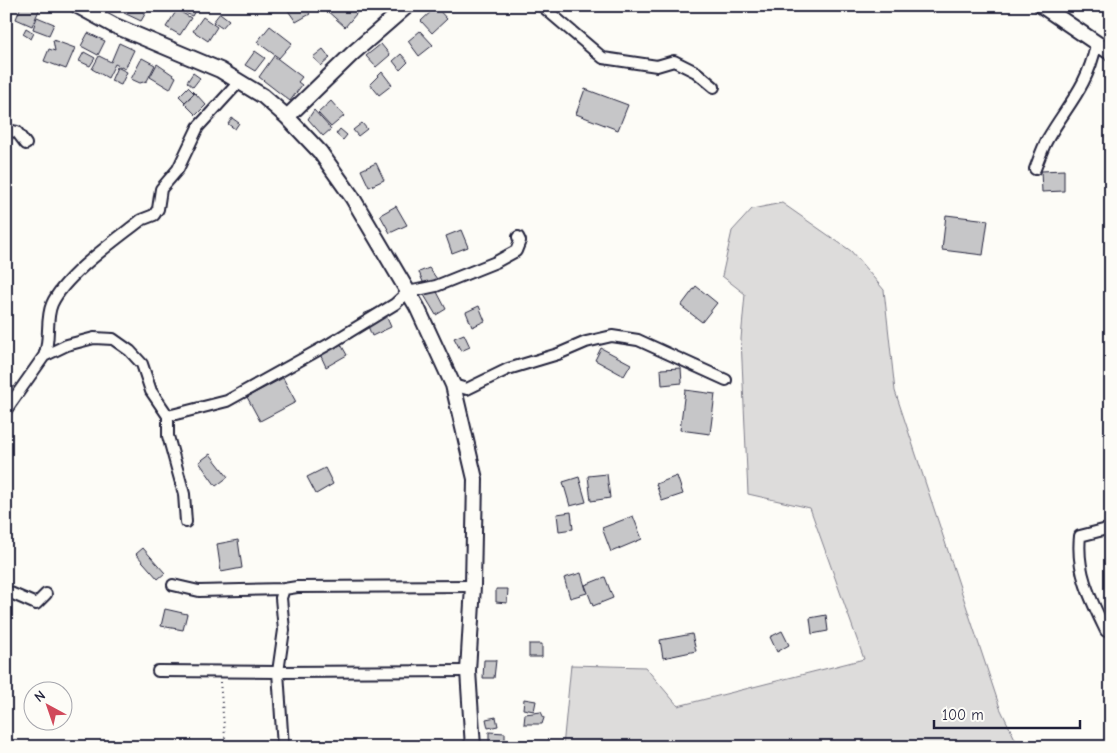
<svg xmlns="http://www.w3.org/2000/svg" width="1117" height="753" viewBox="0 0 1117 753" font-family="'Comic Neue',sans-serif">
<style>
.green{fill:#dddcdb;stroke:#807f8b}
.building{fill:#c6c6c8;stroke:#22223b}
.lines{fill:none;stroke-linecap:round;stroke-linejoin:round}
.street-casing{stroke:#22223b;stroke-width:14}
.secondary-casing{stroke:#22223b;stroke-width:18}
.path{stroke:#22223b;stroke-width:2;stroke-dasharray:1 4;stroke-linecap:butt}
.street{stroke:#fdfcf7;stroke-width:10}
.secondary{stroke:#fdfcf7;stroke-width:14}
</style>
<rect width="100%" height="100%" fill="#fdfcf7"/>
<filter id="ink" filterUnits="userSpaceOnUse"><feTurbulence type="fractalNoise" baseFrequency=".02" numOctaves="2"/><feDisplacementMap in="SourceGraphic" scale="10" xChannelSelector="R" yChannelSelector="G"/><feConvolveMatrix kernelMatrix="1 2 1 2 8 2 1 2 1" color-interpolation-filters="sRGB"/></filter>
<g filter="url(#ink)">
<path class="green" d="M782,203l69,48 33,39 11,101 105,317 19,39h-456l8,-82 74,2 33,39 186,-47 -54,-151 -62,-14 -7,-155 4,-45 -23,-18 10,-45 20,-22z"/>
<path class="building" d="M21,6l19,2 -8,18 -16,-7z
M127,6h15l6,3 -7,12 -17,-8z
M181,6h9l6,3 -4,7 -13,-6z
M290,6h14l6,8 -14,8 -9,-13z
M328,6h33l1,1 -17,20 -20,-18z
M436,7l11,12 -15,14 -11,-12z
M177,10l14,8 -11,17 -14,-8z
M220,13l9,7 -7,8 -9,-6z
M37,17l17,7 -5,11 -16,-6z
M203,17l14,10 -9,14 -15,-10z
M270,26l22,17 -13,15 -22,-16z
M26,28l8,5 -3,6 -8,-5z
M420,31l13,14 -14,11 -11,-15z
M88,33l17,8 -7,14 -17,-9z
M53,40l22,8 -9,21 -22,-8 5,-12 6,2z
M119,43l15,7 -9,19 -10,-5 -7,14 -16,-9 7,-13 12,6z
M381,44l9,11 -14,12 -10,-11z
M323,49l7,9 -9,8 -8,-9z
M255,51l10,7 -10,13 -10,-6z
M84,52l11,6 -5,8 -11,-5z
M401,54l7,8 -8,8 -7,-9z
M274,56l28,21 -4,5 4,3 -12,16 -31,-24z
M142,58l13,7 -8,16 -7,2 -9,-4z
M157,64l19,13 -6,12 -20,-12z
M117,67l10,5 -6,13 -10,-4z
M382,72l10,13 -13,10 -9,-11z
M193,73l7,5 -7,9 -6,-5z
M188,87l6,6 -9,9 -6,-6z
M585,89l43,16 -10,25 -42,-16z
M195,93l11,12 -10,10 -12,-12z
M331,101l13,15 -13,11 -13,-14z
M314,110l17,19 -8,7 -15,-17z
M232,118l7,5 -4,6 -7,-5z
M362,123l5,6 -9,7 -5,-6z
M340,129l7,6 -4,5 -7,-6z
M376,163l8,17 -15,7 -8,-17z
M1064,170v21l-22,1 -1,-21z
M396,206l11,19 -17,8 -10,-18z
M946,215l42,5 -5,35 -41,-5z
M461,230l7,17 -16,6 -6,-17z
M429,268l8,11 -2,1 1,3 -11,4 -6,-15z
M696,286l21,17 -15,19 -21,-16z
M436,290l10,19 -10,6 -12,-20z
M382,306l9,21 -19,9 -9,-22z
M479,306l6,15 -13,6 -6,-15z
M464,334l6,13 -9,4 -7,-13z
M339,341l8,14 -21,12 -7,-15z
M601,348l30,16 -7,12 -29,-16z
M681,368l1,15 -20,2 -1,-16z
M283,378l13,24 -36,19 -13,-24z
M685,390l30,4 -5,40 -30,-4z
M210,454l18,23 -12,9 -17,-24z
M325,468l8,16 -17,10 -9,-17z
M607,474l3,24 -19,3 -3,-25z
M677,476l6,18 -21,7 -6,-17z
M579,477l7,25 -16,4 -7,-24z
M571,512l2,17 -14,2 -2,-17z
M633,516l9,23 -31,13 -9,-24z
M238,540l4,28 -21,4 -4,-28z
M143,548l22,25 -7,6 -22,-25z
M581,573l6,20 -17,5 -6,-20z
M605,577l8,21 -20,8 -8,-21z
M496,589h12l-1,14 -11,-1z
M165,609l22,5 -4,16 -22,-4z
M826,615l2,16 -16,3 -2,-16z
M782,631l7,14 -12,7 -7,-15z
M692,634l4,17 -33,7 -3,-18z
M529,644h13v13h-13z
M484,660h12l-2,18h-11z
M524,699l12,2 -2,10 -11,-2z
M541,712l3,6 -2,6h-18l1,-10z
M496,717l2,9 -10,2 -2,-9z
M489,732l16,1v14h-16z"/>
<g class="lines">
<defs>
<path id="street" d="M542,6l61,52 54,8 17,-5 22,11 18,15
M6,130l11,2 9,12
M1035,169c4,-10 7,-20 12,-29 20,-35 40,-52 49,-95
M44,356l23,-11 27,-7 19,1 17,12 12,13 9,27 17,25 59,-15 104,-58 64,-39 13,-12 28,-6 60,-24 20,-11 4,-10 -2,-4
M453,385l14,4 41,-20 50,-15 28,-12 26,-6 26,4 88,40
M6,410l38,-54c7,-16 1,-36 8,-52 13,-29 64,-64 89,-84l13,-5 4,-6 3,-20 17,-20 20,-42 42,-46
M168,416v20l16,58 2,28
M173,585l26,6 85,-2
M6,591l30,13 10,-10
M1106,631c-15,-31 -30,-59 -26,-95l31,-8
M158,671l120,1 6,-42 -3,-32 3,-9 13,-2 176,-1
M283,747l-5,-75 190,-1"/>
<path id="secondary" d="M78,6l35,19 107,45 43,26 24,21 33,35 32,45 65,110 36,78 22,94 -2,107 -5,85 5,76
M1042,6l69,47
M287,117l66,-64 54,-47"/>
</defs>
<use href="#street" class="street-casing"/>
<use href="#secondary" class="secondary-casing"/>
<path class="path" d="M220,682l6,65"/>
<use href="#street" class="street"/>
<use href="#secondary" class="secondary"/>
</g>
</g>
<rect width="1117" height="753" fill="none" stroke="#fdfcf7" stroke-width="25"/>
<rect x="12" y="12" width="1092" height="728" fill="none" stroke="#22223b" stroke-width="2" filter="url(#ink)"/>
<g transform="translate(48 706) rotate(320)"><circle r="24" fill="#fdfcf7" stroke="#a5a5ac"/>
<path d="M0-4L9 19L0 12L-9 19Z" fill="#d1495b"/>
<text y="-8" font-size="14" font-weight="bold" text-anchor="middle" fill="#22223b">N</text>
</g>
<path d="M934 720v8h146v-8" fill="none" stroke="#22223b" stroke-width="2.5"/>
<text x="942" y="720" font-size="15" fill="#22223b" stroke="#fdfcf7" stroke-width="4" paint-order="stroke">100 m</text>
</svg>
